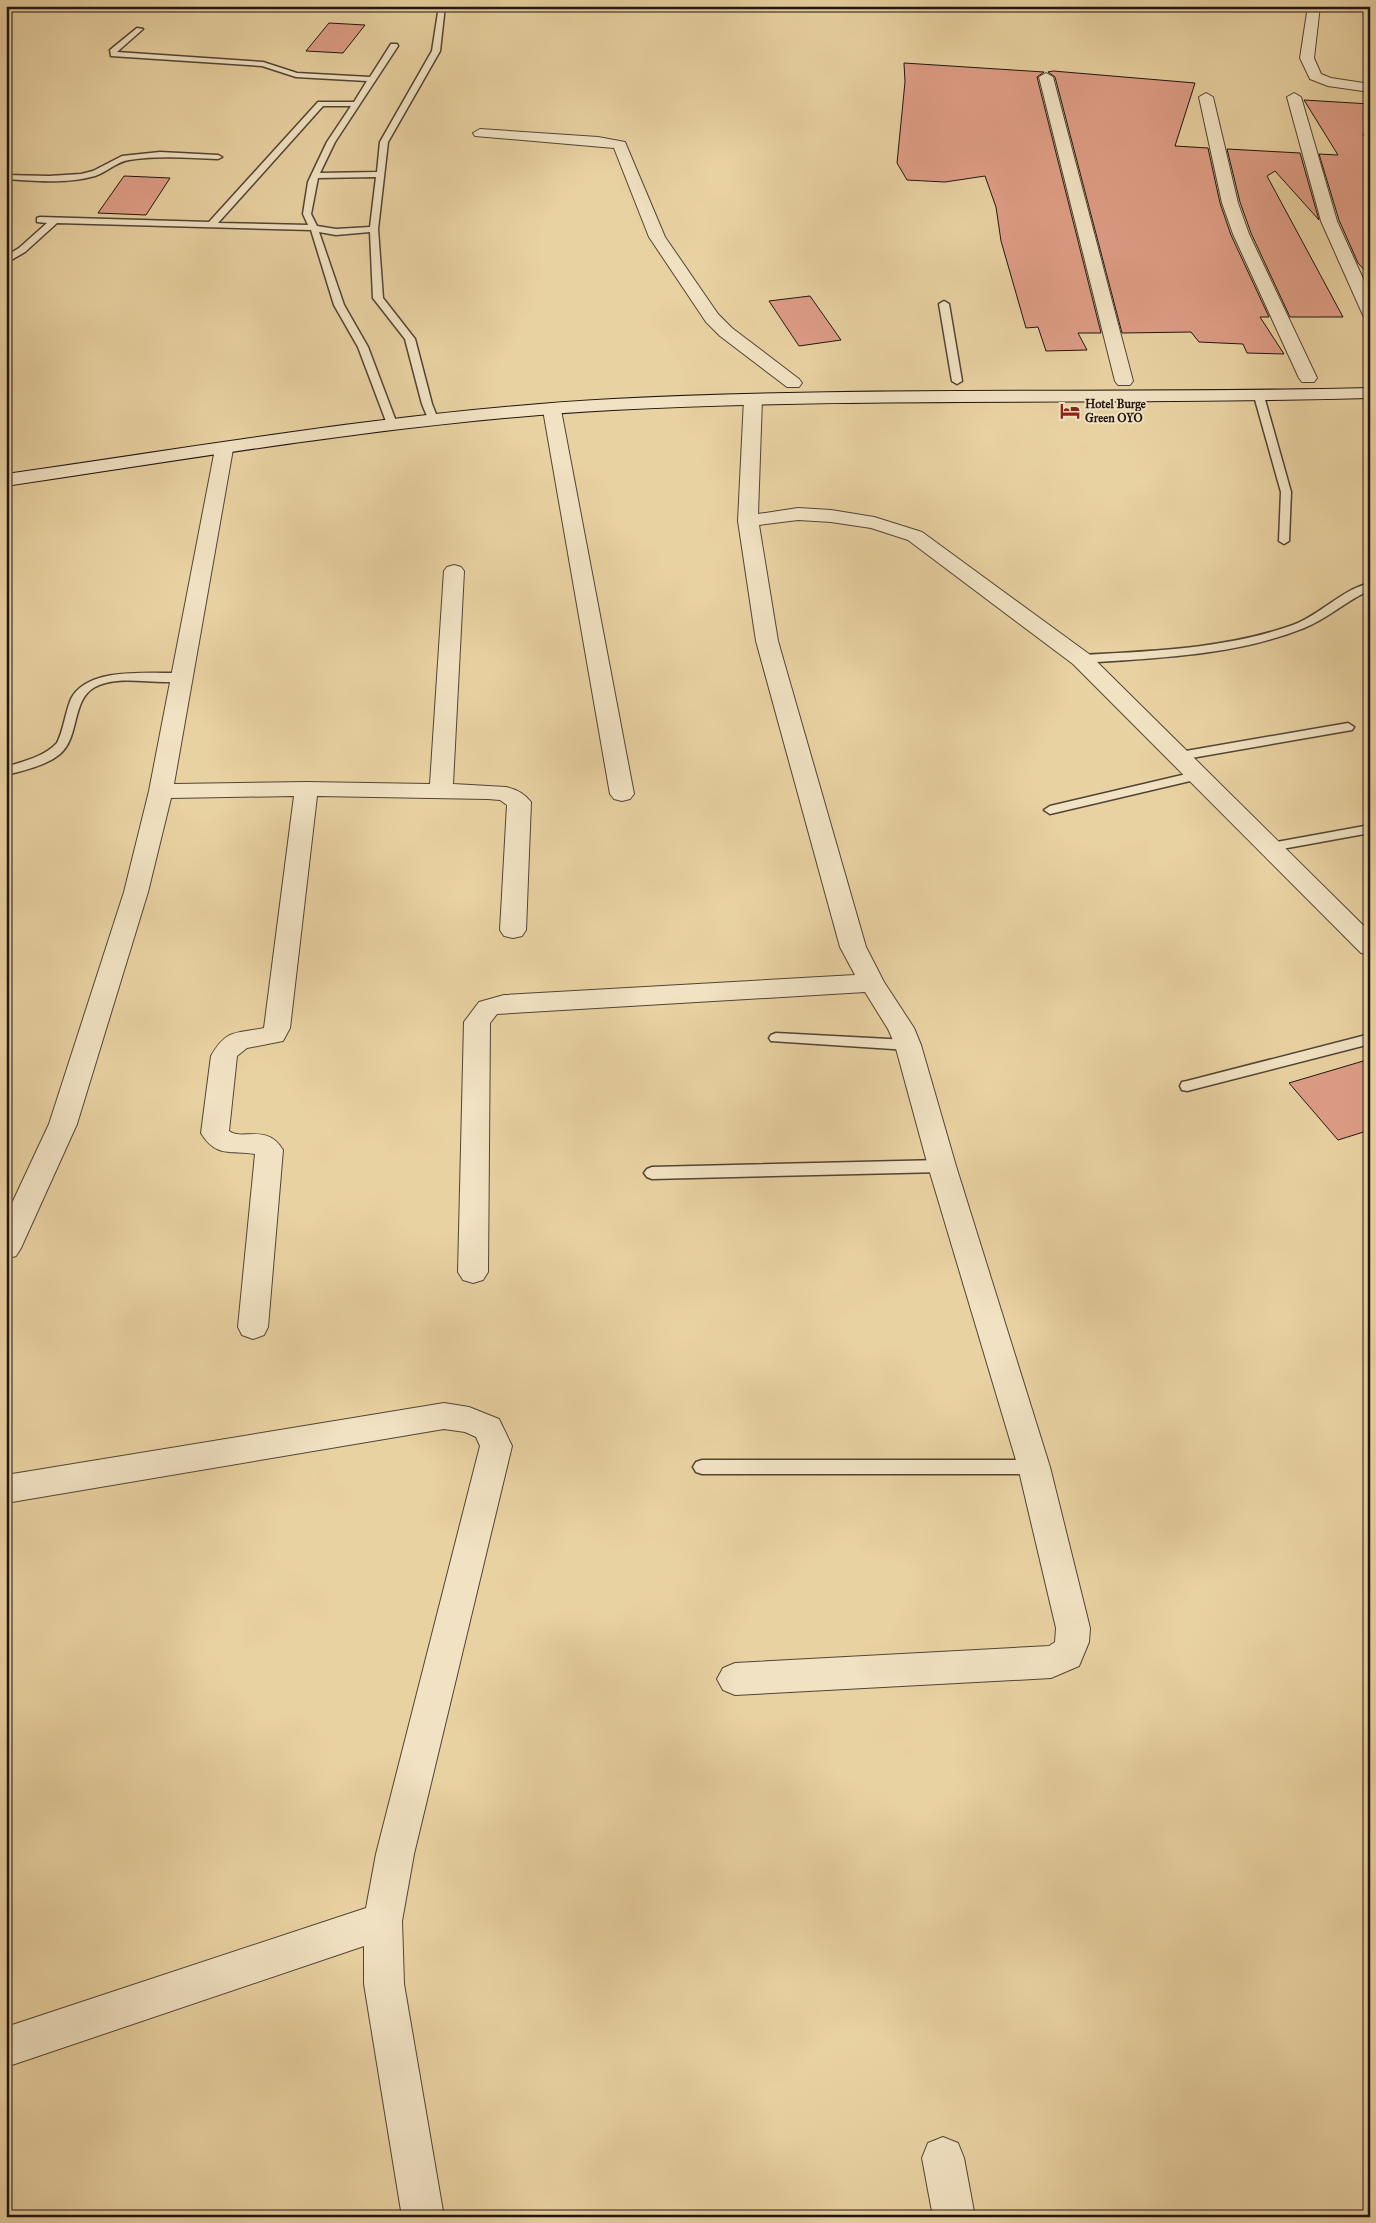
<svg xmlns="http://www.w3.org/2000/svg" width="1376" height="2223" viewBox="0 0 1376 2223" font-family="'IM FELL Great Primer',serif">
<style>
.building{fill:#df9e87;stroke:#20150f}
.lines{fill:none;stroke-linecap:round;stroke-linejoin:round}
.lane-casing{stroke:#524434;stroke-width:3}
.street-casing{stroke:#524434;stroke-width:2}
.secondary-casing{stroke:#20150f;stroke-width:2}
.lane{fill:#f1e2c3;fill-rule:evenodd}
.street{fill:#f1e2c3;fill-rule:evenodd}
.secondary{fill:#f1e2c3;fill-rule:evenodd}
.labels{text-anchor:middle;stroke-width:4;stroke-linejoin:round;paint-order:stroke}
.far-poi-label{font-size:12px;font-weight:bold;fill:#20150f;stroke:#f1e2c3;text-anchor:start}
</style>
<rect width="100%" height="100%" fill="#e9d2a2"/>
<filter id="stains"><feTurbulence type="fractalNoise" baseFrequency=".004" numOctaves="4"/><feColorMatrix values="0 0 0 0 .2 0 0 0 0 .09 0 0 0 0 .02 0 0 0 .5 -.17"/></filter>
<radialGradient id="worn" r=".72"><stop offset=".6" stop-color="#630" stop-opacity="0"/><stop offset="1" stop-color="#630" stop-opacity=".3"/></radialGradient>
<path class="building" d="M329,23l36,2 -22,28 -37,-2z
M904,63l140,9 -7,5 64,256h-23l9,17 -41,1 -8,-24 -12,1 -25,-87 -5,-34 -11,-31 -40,6 -38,-2 -10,-17 8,-81z
M1053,71l142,12 -20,63 33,2 12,55 11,32 38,82h-9l24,37 -37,-1 -4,-9 -44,-2 -8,-10 -69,1 -67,-256 -7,-5z
M1304,100l66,4v31l-7,-1 7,16v126l-12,-13 -19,-43 -20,-66 19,1z
M1227,149l73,4 19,67 -44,-49 -8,5 76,141h-53l-39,-84 -11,-31z
M124,176l46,2 -24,37 -48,-2z
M810,296l31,44 -42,6 -30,-45z
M1370,1059v71l-32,10 -49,-57z"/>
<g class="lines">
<defs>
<path id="lane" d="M439,6h6l-5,45 -52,91 -10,87 5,69 32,41 17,65 6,15 -1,2h-8l-7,-17 -17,-65 -32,-41 -3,-66 -34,3 -17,-3 25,73 24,42 29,77 -5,3 -5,-3 -29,-77 -24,-42 -23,-75 -254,-7 -32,29 -19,11v-7l13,-8 28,-25 -10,-1v-4l3,-1 169,5 109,-120h36l13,-21 -71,-4 -34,-11 -151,-10 -1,-6 27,-22 6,1 -26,23 146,10 34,11 73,4 21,-33h6l1,2 -63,96 -15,31 57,-1 3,-30 52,-91zM323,106h28l-24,36 -19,40 -5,32 5,11 -90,-2zM376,177l-6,50 -34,2 -19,-3 -6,-12 7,-36z
M160,152l58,3 4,2 -4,2c-29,-1 -59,-4 -89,1 -13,2 -22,12 -34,16 -29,8 -60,5 -89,3v-4l43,1 32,-2 12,-3 29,-15z
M944,301l5,3 13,77 -5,3 -5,-3 -13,-77z
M1259,393l5,3 27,96 -2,49 -5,3 -5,-3 2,-49 -27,-96z
M1370,583v7c-24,11 -43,29 -66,38 -70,28 -149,30 -223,35l-6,-4 6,-4c71,-4 144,-6 212,-30 27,-10 48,-35 77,-42z
M182,673l4,1 2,3 -2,3c-28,7 -64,-7 -91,7 -24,13 -15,50 -35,67 -13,11 -37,17 -54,21v-8c18,-6 38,-10 51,-24 7,-14 8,-30 14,-44 17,-33 80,-25 111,-26z
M1348,723l6,4 -2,3 -172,30 -6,-4 6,-4z
M1199,771l6,4 -2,3 -153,36 -6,-4 6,-4z
M1370,825v8l-99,18 -7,-4 7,-4z
M776,1033l132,7 5,1 2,4 -2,4 -5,1 -137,-9 -2,-3 2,-3z
M1370,1034v10l-183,47 -5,-1 -2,-4 2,-4 5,-1z
M942,1160l5,2 3,4 -3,4 -5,2 -290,7 -5,-2 -3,-4 3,-4 5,-2z
M702,1460h332l6,2 3,5 -3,5 -6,2h-332l-6,-2 -3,-5 3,-5z"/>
<path id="street" d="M1308,6h12l-6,52 7,16 10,4 39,6v8l-42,-6 -18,-7 -10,-21z
M1046,73l7,4 80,304 -3,4h-12l-3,-4 -76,-304z
M1206,93l7,4 25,106 11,31 68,144 -3,4h-12l-3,-4 -66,-144 -11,-31 -23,-106z
M1294,93l7,4 36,124 33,73v24l-6,-1 -2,-4 -41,-92 -34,-124z
M480,129l118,8 27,5 40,95 53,77 14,14 67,51 3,4 -3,4h-12l-67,-51 -14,-14 -57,-85 -35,-89 -139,-12 -2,-3z
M753,394l6,1 3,4 -4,115 40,-6 33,2 43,7 48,15 167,122 281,278v23l-9,-2 -288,-289 -165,-124 -37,-12 -40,-6 -33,-2 -39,5 19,116 88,306 18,35 30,46 7,17 35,121 94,301 40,161 -1,14 -10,24 -28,12 -316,17 -12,-5 -6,-11 6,-11 12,-5 314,-17 6,-4 1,-14 -38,-161 -90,-301 -33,-121 -7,-16 -23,-37 -368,22 -7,9 -2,249 -5,8 -10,3 -10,-3 -5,-8 6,-250 15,-20 25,-7 351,-20 -15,-28 -84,-306 -18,-120 6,-122 3,-4z
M552,405l6,1 3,4 73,384 -4,5 -8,2 -8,-2 -4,-5 -67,-384 3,-4z
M224,443l7,2 2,4 -59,335 132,-2 124,2 14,-213 3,-4 7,-2 7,2 3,4 -11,213 53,3c10,2 19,7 25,15l-5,128 -4,6 -9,2 -9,-2 -4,-6 7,-125 -7,-5 -12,-1 -171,-3 -27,232 -7,13 -36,7 -10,8 -8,75c13,10 38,-8 54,19l-15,177 -4,8 -11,4 -11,-4 -4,-8 17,-173c-24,-4 -39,4 -54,-21l10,-77c16,-28 25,-22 53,-28l30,-232 -123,2 -23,94 -71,232 -56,124 -5,8 -10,3v-43l43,-92 75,-232 25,-101 66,-342 2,-4z
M444,1403l25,4 30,12 13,27 -98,408 -12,67 2,63 40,233h-42l-38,-233v-38l-358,121v-40l360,-119 10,-54 104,-408 -4,-9 -11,-5 -21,-3 -438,74v-28z
M943,2137l15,6 6,15 11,59h-42l-11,-59 6,-15z"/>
<path id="secondary" d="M1370,388v10c-252,7 -505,-1 -757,12 -203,11 -405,46 -607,76v-12c202,-29 404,-64 607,-75 252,-13 505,-5 757,-11z"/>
</defs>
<use href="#lane" class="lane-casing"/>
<use href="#street" class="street-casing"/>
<use href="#secondary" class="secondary-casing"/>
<use href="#lane" class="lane"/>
<use href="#street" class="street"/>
<use href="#secondary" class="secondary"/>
</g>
<defs>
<symbol id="hotel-bare" viewBox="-9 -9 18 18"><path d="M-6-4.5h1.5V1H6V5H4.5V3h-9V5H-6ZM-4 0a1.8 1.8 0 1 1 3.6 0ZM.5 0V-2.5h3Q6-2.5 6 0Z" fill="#8f2418" stroke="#f1e2c3" stroke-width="2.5" paint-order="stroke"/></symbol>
</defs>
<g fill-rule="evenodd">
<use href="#hotel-bare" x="1056" y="397" width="28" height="28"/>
</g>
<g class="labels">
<g class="far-poi-label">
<text x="1085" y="408">Hotel Burge<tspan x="1085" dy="14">Green OYO</tspan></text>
</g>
</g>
<rect width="1376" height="2223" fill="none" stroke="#e9d2a2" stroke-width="25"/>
<rect x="8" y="8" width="1361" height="2208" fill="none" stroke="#20150f" stroke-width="2.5"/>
<rect x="12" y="12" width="1351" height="2198" fill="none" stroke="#20150f"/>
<rect width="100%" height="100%" filter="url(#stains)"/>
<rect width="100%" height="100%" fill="url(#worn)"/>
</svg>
